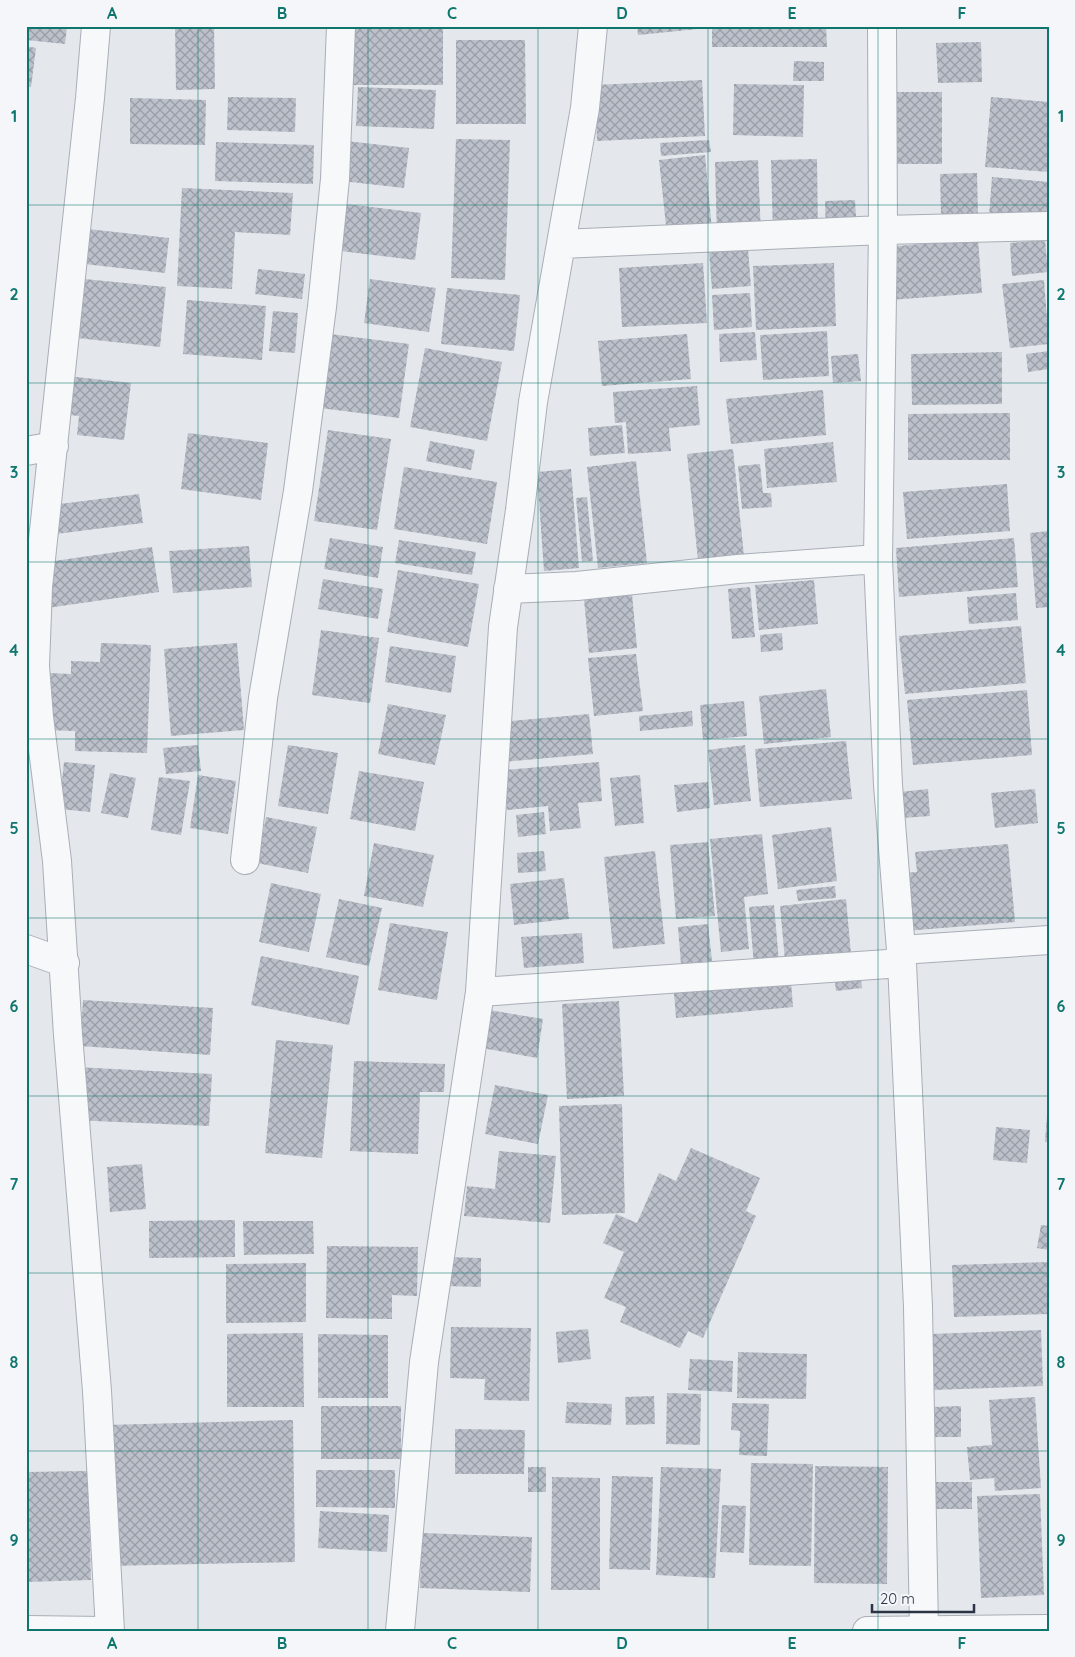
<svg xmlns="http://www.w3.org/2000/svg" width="1075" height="1657" viewBox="0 0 1075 1657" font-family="Quicksand,sans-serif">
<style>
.building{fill:url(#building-cross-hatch)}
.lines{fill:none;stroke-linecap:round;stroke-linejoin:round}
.minor-casing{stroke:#a9aeb7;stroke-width:30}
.tertiary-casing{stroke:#a9aeb7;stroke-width:30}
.minor{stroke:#f7f8fa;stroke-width:28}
.tertiary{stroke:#f7f8fa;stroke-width:28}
.grid{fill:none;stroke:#0f766e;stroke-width:1;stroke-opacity:0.55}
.neatline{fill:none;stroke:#0f766e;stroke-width:2}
.grid-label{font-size:16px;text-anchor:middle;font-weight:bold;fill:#0f766e}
</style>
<defs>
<pattern id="building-cross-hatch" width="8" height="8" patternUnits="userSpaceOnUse" patternTransform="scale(1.25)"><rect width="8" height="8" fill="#bbc0ca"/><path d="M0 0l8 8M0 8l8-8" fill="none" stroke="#989da6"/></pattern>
</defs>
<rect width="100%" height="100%" fill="#e4e7ec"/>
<path class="building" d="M26,26h41l-2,18 -39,-4z
M175,26h39l1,63 -39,1z
M344,26h99v59h-99z
M637,26h61v3l-60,6z
M712,26h114l1,21h-115z
M456,40h69l1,84h-70z
M981,42l1,40 -44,1 -2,-40z
M26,46l10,2 -5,39h-5z
M794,61l30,1v19h-31z
M702,80l3,56 -108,5 -2,-56z
M734,84l70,1 -1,52 -70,-2z
M358,87l78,3 -2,39 -78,-3z
M888,92h54v72h-54z
M228,97l68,1 -1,34 -68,-2z
M991,97l58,5v70l-64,-5z
M130,98l76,2 -1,45 -75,-1z
M456,139l54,1 -5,140 -54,-2z
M709,140l2,12 -50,4 -1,-13z
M346,141l63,7 -5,40 -62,-7z
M216,142l98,3 -1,39 -98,-3z
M705,155l7,75 -45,5 -8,-75z
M817,159l1,76 -45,1 -2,-76z
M758,160l3,76 -44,1 -2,-75z
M977,173l1,42h-37l-1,-41z
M992,177l57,5v39l-60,-5z
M182,188l111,5 -3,42 -55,-3 -3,57 -55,-3z
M855,200l2,34 -31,1 -1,-34z
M338,203l83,10 -6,47 -83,-10z
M79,228l90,10 -4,35 -90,-10z
M978,239l4,54 -92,7 -4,-53z
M1045,240l3,32 -36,4 -2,-33z
M748,249l3,37 -39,3 -3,-37z
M703,263l4,60 -85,4 -3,-59z
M834,263l2,63 -80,4 -3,-64z
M258,269l47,5 -3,25 -47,-5z
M74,278l92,9 -6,60 -92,-10z
M370,279l66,9 -7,44 -65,-9z
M1044,280l5,64 -39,4 -8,-64z
M447,288l73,7 -6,56 -73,-7z
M750,293l2,34 -38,3 -2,-35z
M187,300l79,6 -4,54 -79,-6z
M273,311l25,2 -3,40 -26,-2z
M827,331l2,45 -66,4 -3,-45z
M755,332l2,28 -37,2 -1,-28z
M330,334l79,10 -10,74 -79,-10z
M687,334l4,45 -89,7 -4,-45z
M425,348l77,14 -15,79 -77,-14z
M1049,351v18l-21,3 -2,-18z
M1002,352v52l-90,1 -1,-51z
M858,354l3,27 -28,2 -2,-27z
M67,376l64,7 -7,57 -47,-5 2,-19 -17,-2z
M697,386l3,39 -31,3 2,23 -43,3 -2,-32 -11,1 -2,-31z
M823,390l3,45 -95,9 -5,-45z
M1010,413v47h-102v-46z
M622,425l3,28 -35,3 -2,-28z
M328,430l63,9 -14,91 -63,-9z
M188,433l80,10 -7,57 -80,-11z
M430,441l45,9 -4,20 -45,-9z
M833,442l4,40 -70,6 -3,-39z
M733,449l11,107 -46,4 -11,-106z
M636,461l11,102 -49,5 -11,-101z
M760,464l3,29h8l1,14 -30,2 -4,-43z
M404,467l93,15 -10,62 -93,-15z
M571,469l8,99 -35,3 -7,-99z
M1007,484l3,47 -103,8 -4,-47z
M139,494l4,29 -87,11 -4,-29z
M587,497l6,64 -11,1 -6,-64z
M1049,531v76l-13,1 -6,-75z
M330,538l53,9 -5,31 -54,-9z
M1014,538l4,49 -119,10 -3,-49z
M399,540l77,12 -4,23 -77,-12z
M249,546l3,41 -79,6 -4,-42z
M152,547l7,45 -119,17 -7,-45z
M398,570l81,14 -11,63 -81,-15z
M323,579l60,10 -5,30 -60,-10z
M814,580l4,44 -59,6 -4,-45z
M750,587l5,50 -23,2 -4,-50z
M1016,593l2,27 -49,4 -2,-27z
M632,594l5,54 -48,5 -5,-54z
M1021,626l5,57 -121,11 -6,-58z
M321,630l58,8 -9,65 -58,-8z
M782,633l1,17 -22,2 -1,-17z
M101,643l50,2 -4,108 -72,-2v-20l-30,-1 3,-57 23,1v-13l29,1z
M237,643l7,87 -73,6 -7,-87z
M390,646l66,10 -5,37 -66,-11z
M636,654l7,57 -49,5 -6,-58z
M826,689l5,48 -67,7 -5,-48z
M1027,690l5,65 -119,10 -6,-65z
M744,701l3,35 -44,4 -3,-35z
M388,704l58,11 -11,50 -57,-11z
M692,711l1,15 -53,5 -1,-15z
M589,714l4,40 -90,8 -4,-40z
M846,741l6,58 -92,8 -5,-58z
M198,745l3,26 -35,3 -3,-26z
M288,745l50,8 -10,61 -50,-8z
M745,745l6,56 -37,4 -6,-55z
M64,762l31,3 -5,47 -31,-3z
M599,762l3,39 -24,2 3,25 -31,3 -2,-25 -41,4 -3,-40z
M359,771l65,11 -9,49 -65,-12z
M110,773l26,5 -8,40 -27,-5z
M198,775l38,6 -8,53 -38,-6z
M640,775l4,48 -29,3 -5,-48z
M159,777l31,4 -9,54 -30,-5z
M708,782l2,26 -33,4 -3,-27z
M928,789l2,27 -28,2 -2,-26z
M1035,789l3,34 -43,5 -4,-35z
M544,812l2,22 -28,3 -2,-22z
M266,817l51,10 -9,46 -51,-10z
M831,827l6,54 -59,8 -6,-54z
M762,834l6,60 -24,3 5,52 -28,3 -11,-113z
M708,842l7,74 -39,3 -6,-74z
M374,843l60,12 -11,52 -59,-11z
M1008,844l7,78 -109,9 -5,-58 16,-1 -2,-20z
M544,851l2,20 -28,2 -1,-20z
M655,851l10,93 -52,5 -9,-92z
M564,878l5,41 -55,6 -4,-41z
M271,883l50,11 -12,58 -50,-10z
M835,886l1,12 -38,3 -2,-11z
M339,899l43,9 -13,58 -43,-9z
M846,899l5,55 -66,6 -5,-54z
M774,905l5,57 -25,3 -5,-58z
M390,923l58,9 -11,68 -59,-10z
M708,924l4,37 -31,3 -3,-37z
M582,933l2,30 -60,5 -3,-31z
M261,956l98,20 -10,49 -98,-20z
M860,970l2,18 -26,3 -2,-18z
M791,982l2,25 -117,11 -2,-25z
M83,1000l130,8 -3,47 -130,-9z
M619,1001l5,95 -57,3 -5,-95z
M489,1010l54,9 -6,39 -55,-10z
M276,1040l57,5 -11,113 -57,-5z
M354,1061l91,3 -1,28h-24l-2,62 -68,-3z
M75,1067l137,7 -3,52 -137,-6z
M495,1085l53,10 -10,49 -53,-10z
M622,1104l3,109 -63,2 -3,-109z
M1047,1115h2v27h-4z
M996,1127l34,3 -3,33 -34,-3z
M691,1148l69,30 -14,33 10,5 -53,122 -15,-7 -8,17 -60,-26 6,-15 -22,-9 20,-46 -21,-9 13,-29 21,9 22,-50 17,8z
M499,1151l57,5 -6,67 -86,-7 3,-30 28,3z
M142,1164l4,45 -36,3 -3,-45z
M235,1220v37l-86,1v-37z
M243,1221h70l1,33 -70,1z
M1041,1225l8,1v24l-12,-2z
M327,1246l91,1 -1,49 -25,-1v24l-66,-1z
M447,1257l34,1v29l-35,-1z
M1049,1262v52l-95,3 -2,-52z
M306,1263v59l-80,1v-59z
M451,1327l80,1 -2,73 -45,-1 1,-21 -35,-1z
M588,1329l3,30 -33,4 -2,-31z
M1041,1330l2,56 -110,4 -2,-56z
M303,1333l1,74h-77v-73z
M318,1334l70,1v63h-70z
M738,1352l69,2 -1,45 -69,-1z
M690,1359l43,2 -1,31 -44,-2z
M667,1393l34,1 -1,51 -34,-1z
M654,1396l1,28 -29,1 -1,-28z
M1035,1397l6,91 -46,3 -1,-13 -24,2 -3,-33 25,-2 -3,-45z
M567,1402l45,2 -1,21 -46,-2z
M732,1403l37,1 -2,52 -28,-1 1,-24 -9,-1z
M321,1406h80v53h-80z
M961,1406v31h-28v-30z
M293,1420l2,142 -186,4 -3,-141z
M455,1429l70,1 -1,44h-69z
M751,1463l62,1 -2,102 -62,-1z
M815,1466l73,1 -1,117 -73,-1z
M528,1467h18v25h-18z
M661,1467l60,2 -6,109 -59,-3z
M316,1470h79v38l-79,-1z
M88,1471l3,109 -65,2v-110z
M612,1476l41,1 -3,93 -41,-1z
M552,1477l48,1v112h-49z
M932,1482h40v27h-39z
M1040,1494l4,101 -63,3 -4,-102z
M722,1505l24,1 -2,47 -24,-1z
M320,1511l69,4 -2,37 -69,-4z
M422,1533l110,4 -2,55 -110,-4z"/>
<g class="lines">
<defs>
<path id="minor" d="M96,26l-6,72 -52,489 -3,79 4,51 18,144 11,174 29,356 13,240
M882,26l1,204 -5,329 10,226 14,178 16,344 6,324
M561,244l322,-14 166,-4
M26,451l28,-5
M508,589l69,-3 161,-17 140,-10
M245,860l18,-162 35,-207 24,-184 13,-128 6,-153
M26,949l39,14
M901,950l148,-10
M480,992l422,-29
M400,1631l24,-269 56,-370 23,-365 17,-117 13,-108 52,-294 8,-82"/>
<path id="tertiary" d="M26,1630l77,1
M867,1631l182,-2"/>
</defs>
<use href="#minor" class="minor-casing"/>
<use href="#tertiary" class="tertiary-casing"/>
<use href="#minor" class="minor"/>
<use href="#tertiary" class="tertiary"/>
</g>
<path class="grid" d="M198,26v1605M368,26v1605M538,26v1605M708,26v1605M878,26v1605M26,205h1023M26,383h1023M26,562h1023M26,739h1023M26,918h1023M26,1096h1023M26,1273h1023M26,1451h1023"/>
<rect width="1075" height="1657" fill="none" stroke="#f4f6f9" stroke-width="55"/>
<path d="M872 1604v8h102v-8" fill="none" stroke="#2b3445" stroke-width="2.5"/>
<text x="880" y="1604" font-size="15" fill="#2b3445" stroke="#f4f6f9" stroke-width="4" paint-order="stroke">20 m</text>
<rect x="28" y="28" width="1020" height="1602" class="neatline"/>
<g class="grid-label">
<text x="112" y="19">A</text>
<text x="282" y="19">B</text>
<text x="452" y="19">C</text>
<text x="622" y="19">D</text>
<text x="792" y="19">E</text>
<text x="962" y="19">F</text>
<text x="14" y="122">1</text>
<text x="1061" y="122">1</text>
<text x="14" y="300">2</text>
<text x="1061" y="300">2</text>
<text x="14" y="478">3</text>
<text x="1061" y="478">3</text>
<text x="14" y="656">4</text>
<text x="1061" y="656">4</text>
<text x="14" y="834">5</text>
<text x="1061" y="834">5</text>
<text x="14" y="1012">6</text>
<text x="1061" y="1012">6</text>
<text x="14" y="1190">7</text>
<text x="1061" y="1190">7</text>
<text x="14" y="1368">8</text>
<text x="1061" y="1368">8</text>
<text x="14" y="1546">9</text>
<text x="1061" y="1546">9</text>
<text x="112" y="1649">A</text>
<text x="282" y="1649">B</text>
<text x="452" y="1649">C</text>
<text x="622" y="1649">D</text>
<text x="792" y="1649">E</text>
<text x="962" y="1649">F</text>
</g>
</svg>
